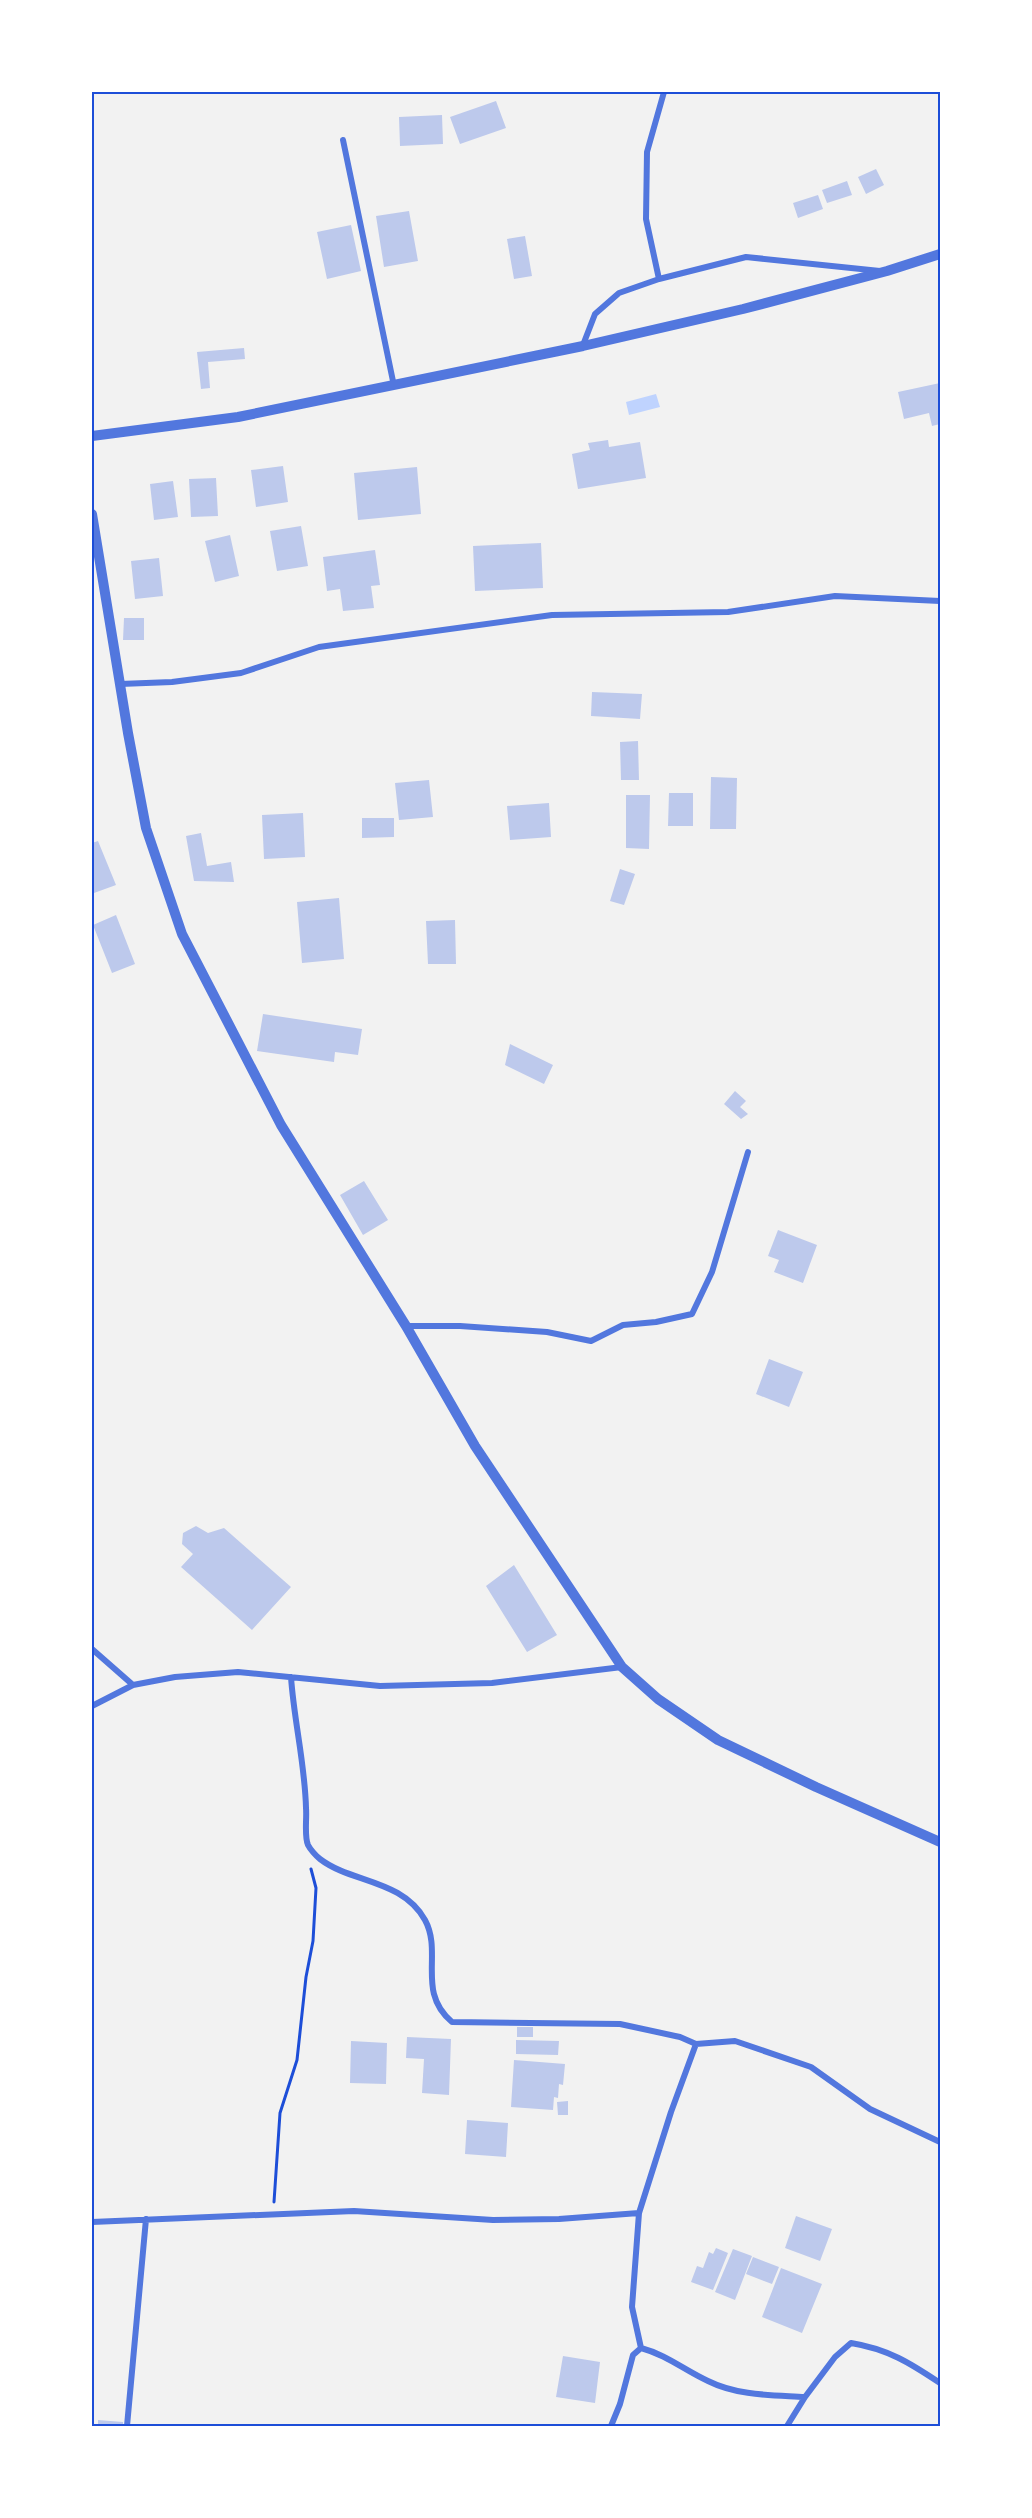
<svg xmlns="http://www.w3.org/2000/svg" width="1032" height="2518" viewBox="0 0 1032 2518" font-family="'Times New Roman',serif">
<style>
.water{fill:#bfd3fe}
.building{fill:#bdc9ec}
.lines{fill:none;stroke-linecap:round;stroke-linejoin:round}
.path{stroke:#1d4ed8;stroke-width:3}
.minor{stroke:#5277de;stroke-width:6}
.tertiary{stroke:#5277de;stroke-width:10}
.neatline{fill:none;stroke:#1d4ed8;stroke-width:2}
</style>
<rect width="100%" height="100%" fill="#f2f2f2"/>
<path class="water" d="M656,394l4,13 -31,8 -3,-13z"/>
<path class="building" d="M496,101l10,27 -46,16 -10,-27z
M442,115l1,29 -43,2 -1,-29z
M876,169l8,16 -18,9 -8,-17z
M847,181l5,14 -25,8 -5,-13z
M818,195l5,14 -25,9 -5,-15z
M409,211l9,50 -34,6 -8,-51z
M351,225l10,46 -34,8 -10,-47z
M525,236l7,40 -18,3 -7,-40z
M244,348l1,11 -37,3 2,26 -9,1 -4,-37z
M940,383v41l-8,2 -3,-13 -25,6 -6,-27z
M608,440l1,7 31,-5 6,36 -68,11 -6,-35 18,-4 -2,-7z
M283,466l5,36 -32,5 -5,-37z
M417,467l4,47 -63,6 -4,-47z
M216,478l2,38 -27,1 -2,-38z
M173,481l5,36 -24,3 -4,-36z
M301,526l7,40 -31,5 -7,-40z
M230,535l9,41 -24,6 -10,-41z
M541,543l2,45 -68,3 -2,-45z
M375,550l5,35 -9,1 3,22 -31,3 -3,-22 -13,2 -4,-34z
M159,558l4,38 -28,3 -4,-38z
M124,618h20v22h-21z
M592,692l50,2 -2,25 -49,-3z
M638,741l1,39h-18l-1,-38z
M711,777l26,1 -1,51h-26z
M429,780l4,37 -34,3 -4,-37z
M669,793h24v33h-25z
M626,795h24l-1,54 -23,-1z
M549,803l2,34 -41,3 -3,-34z
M303,813l2,44 -41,2 -2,-44z
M362,818h32v19l-32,1z
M201,833l6,33 24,-4 3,20 -40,-1 -8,-45z
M98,841l18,44 -22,8 -2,-3v-47z
M620,869l15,5 -11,31 -14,-4z
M339,898l5,61 -42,4 -5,-61z
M116,915l19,49 -23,9 -19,-48z
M455,920l1,44h-28l-2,-43z
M263,1014l99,15 -4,26 -23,-3 -1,10 -77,-11z
M510,1044l43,21 -9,19 -39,-19z
M735,1091l11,10 -6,6 8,7 -7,5 -17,-15z
M364,1181l24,39 -25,15 -23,-40z
M778,1230l39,15 -14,38 -29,-11 5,-12 -11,-4z
M769,1359l34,13 -14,35 -33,-13z
M196,1526l12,7 16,-5 67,59 -39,43 -71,-63 12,-13 -11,-10 1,-11z
M514,1565l43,70 -30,17 -41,-66z
M517,2027h16v10h-16z
M407,2037l44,2 -2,56 -27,-2 2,-34 -18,-1z
M516,2040l43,1 -1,14 -42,-1z
M351,2041l36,2 -1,41 -36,-1z
M514,2060l51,4 -2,21 -4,-1 -1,14 -4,-1 -1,13 -42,-3z
M568,2101v14h-10l-1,-13z
M467,2120l41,3 -2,34 -41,-3z
M796,2216l36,13 -12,32 -35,-13z
M716,2248l12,5 -15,37 -22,-8 6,-16 6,2 6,-16 4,2z
M733,2249l19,7 -17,44 -20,-8z
M753,2257l26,10 -7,17 -26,-10z
M781,2268l41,16 -20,49 -40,-16z
M563,2356l37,6 -5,41 -39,-6z
M98,2420l25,2v4h-25z"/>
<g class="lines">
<path class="path" d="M274,2202l6,-89 17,-53 9,-83 7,-36 3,-53 -5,-19"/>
<path class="minor" d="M343,140l51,246
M659,279l-13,-60 1,-67 17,-60
M583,345l12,-31 24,-21 40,-14 87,-22 134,14
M120,684l52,-2 69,-9 78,-26 233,-32 176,-3 107,-16 105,5
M406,1326h54l87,6 44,9 32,-16 33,-3 36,-8 20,-42 36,-120
M92,1649l41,36
M291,1677c3,44 14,87 15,131 1,10 -2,28 2,37 2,4 8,11 12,14 31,24 82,20 105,61 18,33 -9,72 27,102l168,2 60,13 16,7 39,-3 76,26 59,42 70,33
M92,1706l41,-21 42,-8 63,-5 142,14 112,-3 130,-16
M92,2222l262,-11 139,9 66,-1 80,-6
M641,2348c26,7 43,22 67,33 30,15 65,14 97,16l30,-40 16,-14c37,6 59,20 89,40
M641,2348l-9,-41 7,-94 32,-101 25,-68
M127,2426l19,-207
M611,2426l9,-22 13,-49 8,-7
M787,2426l18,-29"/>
<path class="tertiary" d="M92,436l146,-19 345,-71 160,-37 144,-38 53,-17
M92,514l36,219 18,95 36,106 99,191 125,201 69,120 147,221 36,32 60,41 98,47 124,55"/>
</g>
<rect width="1032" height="2518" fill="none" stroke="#ffffff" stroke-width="186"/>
<rect x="93" y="93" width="846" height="2332" class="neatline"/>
</svg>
